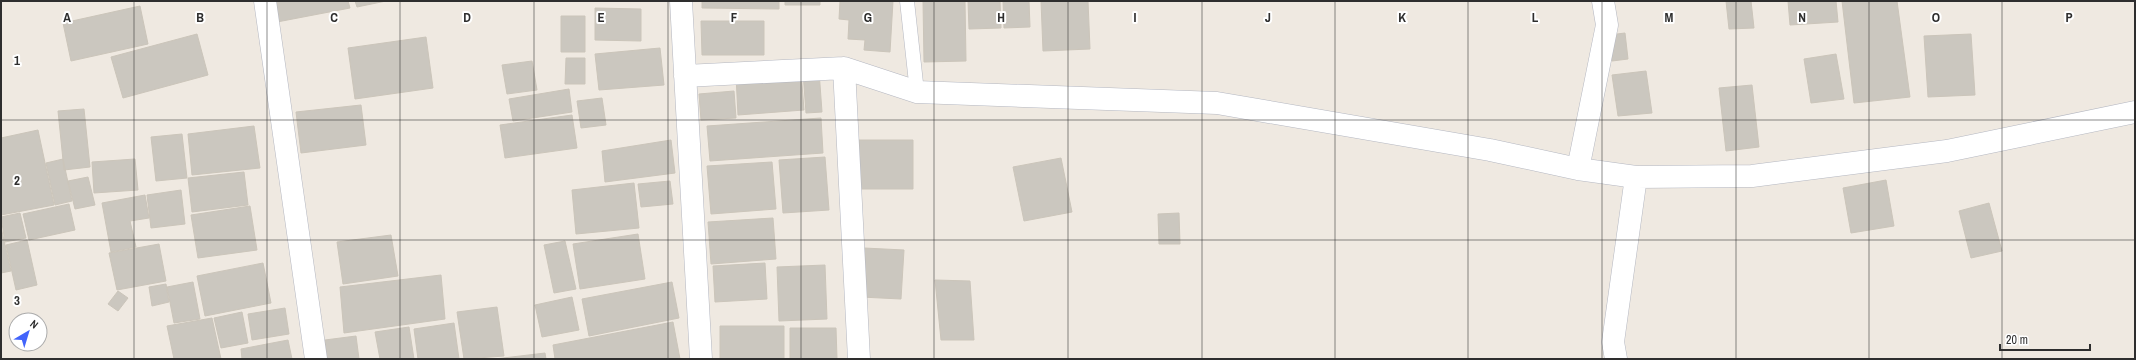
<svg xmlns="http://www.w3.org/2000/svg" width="2136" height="360" viewBox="0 0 2136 360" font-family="'Archivo Narrow',sans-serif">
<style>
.building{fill:#cbc7bf;stroke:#cbc5ba}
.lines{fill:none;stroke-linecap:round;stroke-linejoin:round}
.service-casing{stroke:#b4b7c1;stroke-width:15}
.minor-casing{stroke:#b4b7c1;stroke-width:23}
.service{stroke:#fff;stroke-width:14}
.minor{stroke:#fff;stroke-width:22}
.grid{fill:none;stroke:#2e2e2e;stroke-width:1;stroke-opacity:0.55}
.grid-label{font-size:13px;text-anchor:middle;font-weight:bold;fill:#2e2e2e;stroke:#fff;stroke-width:4;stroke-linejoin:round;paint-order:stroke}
</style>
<rect width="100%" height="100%" fill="#efe9e1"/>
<path class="building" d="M273,1h75l2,7 -73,14z
M355,1h31l-29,6z
M702,1h77v8l-77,-1z
M785,1h35v4h-35z
M840,1h53l-3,51 -26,-2 1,-10 -17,-1 1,-19 -10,-1z
M923,1h42l1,60 -42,1z
M968,1h32l1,27 -32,1z
M1003,1h26l1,26 -26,1z
M1041,1h47l2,48 -47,2z
M1726,1h25l3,27 -25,1z
M1788,1h48l2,21 -48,3z
M1842,1h55l13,96 -56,6z
M140,6l8,38 -77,17 -8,-38z
M595,8l46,1v32l-46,-1z
M561,16h24v36h-24z
M701,21h63v34h-62z
M1625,33l3,26 -16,2 -3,-26z
M197,34l11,41 -85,23 -12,-41z
M1971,34l4,61 -47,2 -4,-61z
M426,37l7,51 -78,11 -7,-51z
M660,48l4,37 -65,5 -4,-36z
M1836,54l8,45 -33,4 -7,-44z
M566,58h19v26h-20z
M532,61l5,29 -30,4 -5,-29z
M819,71l3,41 -16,1 -3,-41z
M1646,71l6,42 -34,3 -6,-41z
M801,72l3,38 -66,5 -2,-39z
M1752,85l7,62 -33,4 -7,-63z
M569,89l3,23 -59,9 -4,-22z
M734,91l2,27 -35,2 -2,-26z
M602,98l4,27 -25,3 -4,-27z
M361,105l5,40 -65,8 -5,-41z
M84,109l6,58 -26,3 -6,-59z
M572,115l5,33 -72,10 -5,-33z
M821,118l2,35 -113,8 -3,-35z
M254,126l6,42 -68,7 -4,-41z
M38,130l16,75 -53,10v-77z
M182,134l5,44 -31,3 -5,-44z
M671,140l4,33 -70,9 -3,-31z
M859,140h54v49h-55z
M825,157l4,53 -46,3 -4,-53z
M1061,158l11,54 -48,9 -11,-54z
M63,159l9,42 -17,4 -9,-42z
M135,159l3,31 -44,3 -2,-31z
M772,162l4,47 -65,5 -4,-48z
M244,172l4,33 -56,7 -4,-34z
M88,177l7,28 -20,4 -7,-28z
M1886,180l8,46 -43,7 -8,-45z
M670,181l3,23 -32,3 -3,-23z
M634,183l5,45 -63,6 -4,-44z
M181,190l4,34 -34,4 -4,-33z
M145,195l4,23 -19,3 6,26 -25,5 -9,-49z
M1989,203l13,48 -31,7 -12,-47z
M69,204l6,26 -46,10 -6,-26z
M250,206l7,44 -59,8 -7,-43z
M20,213l6,25 -21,4 -4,-25z
M1179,213l1,31h-21l-1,-30z
M773,218l3,41 -65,5 -3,-42z
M1,227l10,44 -10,2z
M638,234l7,45 -65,10 -7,-45z
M391,235l7,41 -55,8 -6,-42z
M27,240l10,45 -21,5 -10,-45z
M565,241l11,48 -22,4 -10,-48z
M159,244l7,37 -49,9 -8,-37z
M864,248l40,2 -3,49 -40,-2z
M263,263l8,40 -66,13 -8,-40z
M765,263l2,36 -52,3 -2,-36z
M825,265l2,54 -48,2 -2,-54z
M441,275l4,44 -101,14 -4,-46z
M935,280l35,1 4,59h-33z
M193,282l7,37 -26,4 -7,-36z
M672,282l7,36 -90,18 -7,-37z
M166,284l3,18 -17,4 -3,-19z
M118,291l10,7 -10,13 -10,-7z
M572,297l7,33 -37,7 -7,-32z
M497,307l7,49 -40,3 -7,-47z
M285,308l4,26 -37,6 -4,-26z
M242,312l6,31 -27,5 -7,-30z
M212,318l9,41h-47l-7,-33z
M673,322l7,37h-125l-2,-14z
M454,323l5,36h-41l-4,-30z
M720,326h64v33h-64z
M409,327l5,32h-34l-5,-27z
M790,328h46l1,31h-47z
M356,336l3,23h-32l-2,-19z
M288,340l4,19h-50l-1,-10z
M545,353l1,6h-51z"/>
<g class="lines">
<defs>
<path id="service" d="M907,1l10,91"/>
<path id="minor" d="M265,1l51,358
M681,1l20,358
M844,68l15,291
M685,76l159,-8 73,24 300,11 273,47 88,19 58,8 116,-1 195,-25 188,-39
M1578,169l29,-144 -4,-24
M1616,359l-3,-17 23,-165"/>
</defs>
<use href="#service" class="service-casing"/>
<use href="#minor" class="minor-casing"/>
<use href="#service" class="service"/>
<use href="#minor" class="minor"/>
</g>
<path class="grid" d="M134,1v358M267,1v358M400,1v358M534,1v358M668,1v358M801,1v358M934,1v358M1068,1v358M1202,1v358M1335,1v358M1468,1v358M1602,1v358M1736,1v358M1869,1v358M2002,1v358M1,120h2134M1,240h2134"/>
<g class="grid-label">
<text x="67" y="22">A</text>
<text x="200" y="22">B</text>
<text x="334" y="22">C</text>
<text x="467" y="22">D</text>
<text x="601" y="22">E</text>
<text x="734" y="22">F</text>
<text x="868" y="22">G</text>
<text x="1001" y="22">H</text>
<text x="1135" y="22">I</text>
<text x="1268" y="22">J</text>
<text x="1402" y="22">K</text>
<text x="1535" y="22">L</text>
<text x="1669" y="22">M</text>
<text x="1802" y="22">N</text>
<text x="1936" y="22">O</text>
<text x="2069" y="22">P</text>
<text x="17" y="65">1</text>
<text x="17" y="185">2</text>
<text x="17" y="305">3</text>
</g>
<rect width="2136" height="360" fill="none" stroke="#2e2e2e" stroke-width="4"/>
<g transform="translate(28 332) rotate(38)"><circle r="19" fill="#ffffff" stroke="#ababab"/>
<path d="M0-3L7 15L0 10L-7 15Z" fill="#4264fb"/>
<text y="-6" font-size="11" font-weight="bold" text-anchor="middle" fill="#2e2e2e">N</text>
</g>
<path d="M2000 344v6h90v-6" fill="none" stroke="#2e2e2e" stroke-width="2"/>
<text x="2006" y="344" font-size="12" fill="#2e2e2e" stroke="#ffffff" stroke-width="3" paint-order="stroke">20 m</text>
</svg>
